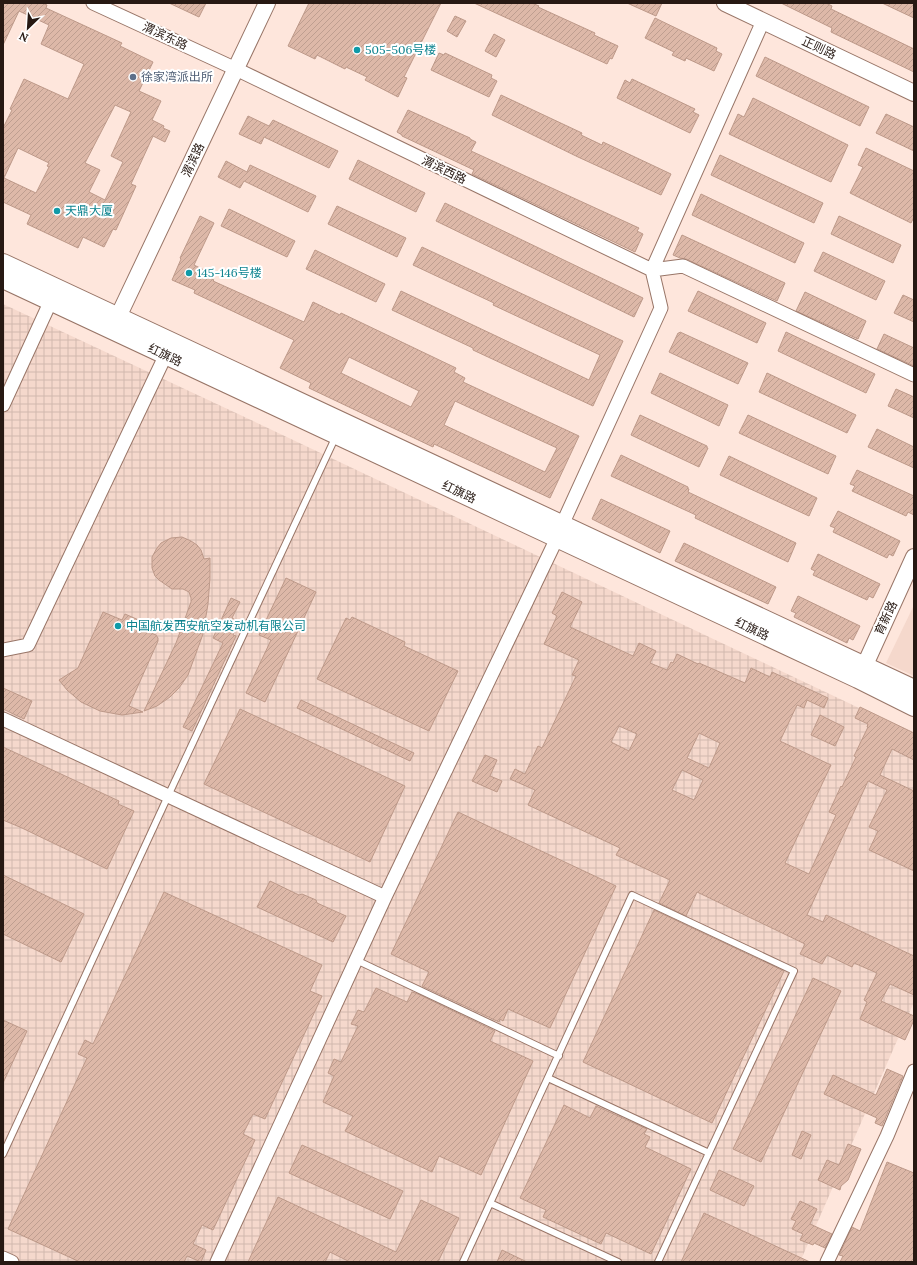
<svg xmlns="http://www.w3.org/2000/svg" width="917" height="1265" viewBox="0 0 917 1265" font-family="Lora,'Noto Sans SC',serif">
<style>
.built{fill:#f5d8cc}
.industrial{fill:url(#industrial-grid)}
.building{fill:url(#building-hatch);stroke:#bd9989;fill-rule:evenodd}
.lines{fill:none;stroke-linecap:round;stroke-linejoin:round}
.service-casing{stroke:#987567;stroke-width:8}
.minor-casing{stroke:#987567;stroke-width:15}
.tertiary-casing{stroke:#987567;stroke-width:18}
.secondary-casing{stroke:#987567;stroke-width:20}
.service{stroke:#fff;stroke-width:6}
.minor{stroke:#fff;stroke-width:13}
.tertiary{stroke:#fff;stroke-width:16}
.secondary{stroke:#fff;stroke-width:18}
.culture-dot{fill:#0f9aa8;stroke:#fff;stroke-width:1.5}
.service-dot{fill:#5c6f8a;stroke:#fff;stroke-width:1.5}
.labels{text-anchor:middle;stroke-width:4;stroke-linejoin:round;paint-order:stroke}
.street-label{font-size:12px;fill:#271913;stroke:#fff}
.culture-label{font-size:12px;fill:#0d838f;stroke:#fff;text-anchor:start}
.service-label{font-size:12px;fill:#4e5e75;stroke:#fff;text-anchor:start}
</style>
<defs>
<pattern id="industrial-grid" width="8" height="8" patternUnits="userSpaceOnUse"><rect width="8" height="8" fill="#f5d8cc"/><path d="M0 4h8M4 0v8" fill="none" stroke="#d2b9ae"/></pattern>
<pattern id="building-hatch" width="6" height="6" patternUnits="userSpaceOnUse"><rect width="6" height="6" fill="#ddb8a8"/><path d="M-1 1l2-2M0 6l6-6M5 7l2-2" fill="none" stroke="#be9e90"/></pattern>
</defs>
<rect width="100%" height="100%" fill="#fee6dc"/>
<path class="built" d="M914,605v71l-28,-13z"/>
<path class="industrial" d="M3,304l248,116 663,314v268l-114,260h-797z"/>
<path class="building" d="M3,3h39l5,2 -1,3 76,35 -2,3 33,16 -14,29 22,10 -9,19 12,6 -1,2 7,3 -5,11 -12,-6 -22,48 5,2 -20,44 -3,-1 -9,18 -21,-10 -5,11 -51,-24 4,-9 -28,-13v-74l9,-18 -2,-1 14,-30 44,20 16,-35 -43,-20 8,-19 -30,-14 -16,34zM115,105l16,7 -20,44 12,6 -18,38 -16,-8 11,-22 -15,-7zM18,148l31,15 -2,3 2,1 -13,26 -32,-15z
M169,3h37l-7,14z
M309,3h132l-37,74 3,1 -9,19 -33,-17 2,-3 -21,-10 -1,2 -28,-14 -2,4 -27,-13z
M474,3h58l7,3 -1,1 57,26 -1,2 24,11 -6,13 -2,-1 -3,6z
M627,3h35l-6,13z
M781,3h45l6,3 -1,3 83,40v23l-83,-40 1,-4z
M882,3h32v15z
M455,16l11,5 -9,16 -10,-6z
M655,18l62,30 -1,3 6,3 -8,17 -28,-13 -1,3 -13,-6 2,-3 -29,-14z
M494,34l11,6 -9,17 -11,-6z
M439,53l5,2 1,-2 47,22 -1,3 6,3 -8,16 -58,-27z
M765,57l104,50 -9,19 -104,-50z
M632,79l63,30 -2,3 6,3 -9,18 -73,-35 8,-18 5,3z
M501,95l81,38 -1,2 21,10 1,-3 68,32 -10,21 -83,-38 -86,-42z
M753,98l95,47 -17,37 -102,-48 9,-20 6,3z
M408,110l62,28v1l6,3 -5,9 168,77 -2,3 6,3 -8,18 -163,-78 2,-4 -72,-34v-1l-5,-3z
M886,114l28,13v24l-38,-18z
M248,116l21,10 4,-6 65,31 -9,17 -65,-31 -3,7 -22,-10z
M866,148l48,23v46l-3,6 -61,-30 13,-26 -5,-2z
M720,155l103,48 -9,20 -103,-48z
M358,160l67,33 -9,19 -67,-33z
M226,161l21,11 3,-7 66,31 -8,16 -64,-31 -4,7 -22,-11z
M701,194l103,49 -9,20 -103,-48z
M445,203l198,95 -9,19 -198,-96z
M337,206l69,32 -9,19 -69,-33z
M229,209l66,32 -8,16 -66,-31z
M200,216l14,7 -20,42 10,5 -2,4 12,6 -1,1 91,41 9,-20 27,13 1,-2 115,55 -2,4 11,6 -2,4 116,54 -29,62 -116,-54 -1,3 -124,-59 2,-5 -31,-15 14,-28 -100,-47 1,-3 -23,-10 9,-21 -1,-1zM349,357l70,34 -8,16 -70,-34zM455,401l102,47 -12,24 -101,-47z
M839,216l62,29 -8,18 -62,-29z
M682,235l103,48 -8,18 -91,-42 -6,-1 -7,-3z
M422,247l201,94 -30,65 -120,-56v-2l-81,-38 9,-19 188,89 11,-25 -107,-50 1,-2 -81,-38z
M315,250l70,34 -9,18 -70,-33z
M823,252l62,29 -9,19 -62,-29z
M698,291l68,32 -9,20 -69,-32z
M805,292l61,29 -8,18 -62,-28z
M903,295l11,5v22l-20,-9z
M680,332l68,31 -10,21 -69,-32 9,-19h1z
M786,332l89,42 -9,19 -88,-42z
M884,334l30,14v18l-37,-17z
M660,373l68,32 -9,21 -68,-33z
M767,373l89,42 -9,18 -88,-41z
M896,389l18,8v21l-26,-12z
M640,415l67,31v2h1l-9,19 -68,-32z
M748,415l88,41 -8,18 -89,-41z
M877,429l37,18v21l-46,-21z
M621,455l67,32v2h1l-1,3 108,51 -8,19 -93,-44 1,-3 -85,-39z
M729,456l88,42 -8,18 -89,-41z
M857,470l57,26v19l-6,-3 -2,4 -54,-25 3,-5 -5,-2z
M601,499l69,32 -10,22 -68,-34z
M838,511l62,30 -7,15 -4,-2 -2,4 -54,-26 2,-4 -5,-2z
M182,537l9,4 6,4 4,5 3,9 6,-1v20l-2,26 -5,30 -15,41 -9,13 -9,9 -13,9 -13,5 32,-68 15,-41v-4l-2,-6 -6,-3h-11l-13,-9 -4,-4 -3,-8v-11l5,-9 4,-5 10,-5z
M684,543l92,44 -8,17 -93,-43z
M818,554l62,30 -7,14 -4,-2 -2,4 -54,-25 2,-4 -4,-2z
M286,578l30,14 -51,110 -19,-9 25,-53 -12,-5z
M562,592l20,10 -12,25 63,29 6,-13 17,8 -6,12 17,7 4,-8 2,1 4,-9 21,10 1,-1 46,20 6,-15 19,9 2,-5 56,26 -4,10 -17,-8 -3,8 -7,-3 -17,36 51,24 -46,98 24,11 27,-59 -7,-3 12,-26 1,1 14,-30 -2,-1 14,-29h-1l1,-3 -13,-6 5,-11 54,26v27l-22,-11 -12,26 34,16v80l-45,-21 9,-19 -9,-4 18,-37 -19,-9 -61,134 16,7 3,-7 88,41v39l-24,-11 -9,17 33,15v4l-9,20 -45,-21 7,-17 -3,-2 13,-27 -23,-10 -2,4 -25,-12 -5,9 -22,-10 5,-10 -108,-52 -11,24 -27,-13 11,-23 -54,-25 4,-7 -92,-43 7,-15 -25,-11 5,-10 10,5 13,-28 4,2 34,-72 -4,-1 7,-15 -35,-16 13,-28 -5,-3zM619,726l18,8 -8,17 -18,-9zM699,733l21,10 -11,25 -22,-10zM682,770l21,10 -9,20 -22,-10z
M798,596l62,30 -7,14 -4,-2 -2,5 -53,-26 2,-4 -5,-2z
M231,598l9,4 -8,16 7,4 -6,13 3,1 -44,95 -9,-4 40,-84 -10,-5z
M103,612l19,8 3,-6 16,7 -3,7 18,7 2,3v3l-29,65 14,6 -21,3 -22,-4 -19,-9 -14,-12 -8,-10 19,-12z
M352,617l53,25 -1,4 54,25 -29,60 -112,-52 29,-61 4,2z
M3,688l29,13 -8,18 -21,-10z
M301,700l113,53 -4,8 -113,-53z
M240,709l165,77 -35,76 -166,-78z
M820,715l24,12 -9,19 -24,-11z
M3,747l116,54 -1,3 16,7 -27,58 -85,-41 -19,-8z
M485,755l12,5 -7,16 12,5 -5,11 -25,-11z
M458,812l158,74 -66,142 -42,-19 -5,12 -3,-2 -1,3 -77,-36 7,-14 -38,-18z
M3,875l81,39 -23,48 -58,-28z
M270,881l29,14 3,-1 14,6 1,3 29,13 -13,26 -76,-35z
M164,892l158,73 -12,26 12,5 -57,123 -12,-5 -10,20 12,6 -42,90 -11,-5 -9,19 13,6 -5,12 -14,-6 -3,6h-104l-72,-33 79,-171 -9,-4 7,-14 8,4z
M654,910l130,61 -72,152 -129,-61z
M813,978l28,13 -80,171 -28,-13z
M376,988l31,14 5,-10 6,2 77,37 -5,10 43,20 -52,114 -42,-19 -7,16 -87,-41 8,-15 -30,-14 11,-26 -6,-3 6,-14 7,3 17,-36 -7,-2 7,-14 6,2z
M3,1020l24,11 -24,52z
M887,1069l16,7 -21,50 -7,-3 2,-5 -53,-24 9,-19 43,20z
M564,1105l26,13 6,-12 51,23 -3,5 6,3 -5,10 46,22 -40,85 -45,-21 -5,11 -58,-27 3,-7 -26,-12z
M802,1131l9,4 -10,24 -9,-4z
M848,1144l13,5 -13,31 -7,6 -1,4 -22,-10 9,-20 12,5z
M302,1145l101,46 -13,28 -101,-46z
M887,1162l27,11v89h-74l3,-6 -4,-1 13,-28 8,4z
M719,1170l35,16 -10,20 -34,-16z
M278,1197l118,55 25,-52 38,18 -21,44h-88l-20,-10 -5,10h-77z
M800,1201l17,8 -7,15 22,10 -7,14 -11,-5 -1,2 -13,-5 3,-6 -11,-5 4,-8 -5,-2z
M704,1213l26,12 80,37h-129z
M502,1250l25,12h-30z"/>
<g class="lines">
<defs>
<path id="service" d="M356,960l203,96
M548,1078l161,75
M3,1154l165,-358 168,-360
M490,1203l128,59
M463,1262l169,-367 162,76 -136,291"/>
<path id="minor" d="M93,3l143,66 416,201 31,-4 231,109
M3,405l51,-111
M3,650l25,-5 141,-297
M3,719l382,178
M3,1258l9,4
M217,1262l168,-365 172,-359 5,-13 99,-217 -9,-38 111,-249
M827,1262l60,-126 27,-65"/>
<path id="tertiary" d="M725,3l189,90
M118,317l149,-314
M859,678l55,-121"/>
<path id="secondary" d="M3,263l911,426
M3,279l855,400 56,28"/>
</defs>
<use href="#service" class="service-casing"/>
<use href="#minor" class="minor-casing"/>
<use href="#tertiary" class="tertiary-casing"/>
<use href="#secondary" class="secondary-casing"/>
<use href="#service" class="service"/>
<use href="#minor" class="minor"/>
<use href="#tertiary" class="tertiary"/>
<use href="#secondary" class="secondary"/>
</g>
<g class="culture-dot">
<circle cx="357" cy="50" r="4"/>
<circle cx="57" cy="211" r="4"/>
<circle cx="189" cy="273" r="4"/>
<circle cx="118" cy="626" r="4"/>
</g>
<circle class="service-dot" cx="133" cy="77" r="4"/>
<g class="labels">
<g class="street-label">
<text transform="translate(165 36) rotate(25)" y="4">渭滨东路</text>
<text transform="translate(819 48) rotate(25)" y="4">正则路</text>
<text transform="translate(193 160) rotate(-65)" y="4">渭滨路</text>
<text transform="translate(444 170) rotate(26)" y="4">渭滨西路</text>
<text transform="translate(165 355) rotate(25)" y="4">红旗路</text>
<text transform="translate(459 492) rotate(25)" y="4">红旗路</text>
<text transform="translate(886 618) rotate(-65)" y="4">育新路</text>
<text transform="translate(752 629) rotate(25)" y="4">红旗路</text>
</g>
<g class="culture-label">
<text x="365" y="54">505-506号楼</text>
<text x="65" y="215">天鼎大厦</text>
<text x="197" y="277">145-146号楼</text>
<text x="126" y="630">中国航发西安航空发动机有限公司</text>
</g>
<g class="service-label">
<text x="141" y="81">徐家湾派出所</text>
</g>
</g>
<rect width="917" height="1265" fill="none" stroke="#271913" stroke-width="8"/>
<g transform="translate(28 28) rotate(205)" stroke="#ffffff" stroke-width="3" paint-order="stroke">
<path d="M0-3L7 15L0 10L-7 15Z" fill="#271913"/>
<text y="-6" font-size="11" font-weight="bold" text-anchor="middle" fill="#271913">N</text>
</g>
</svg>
